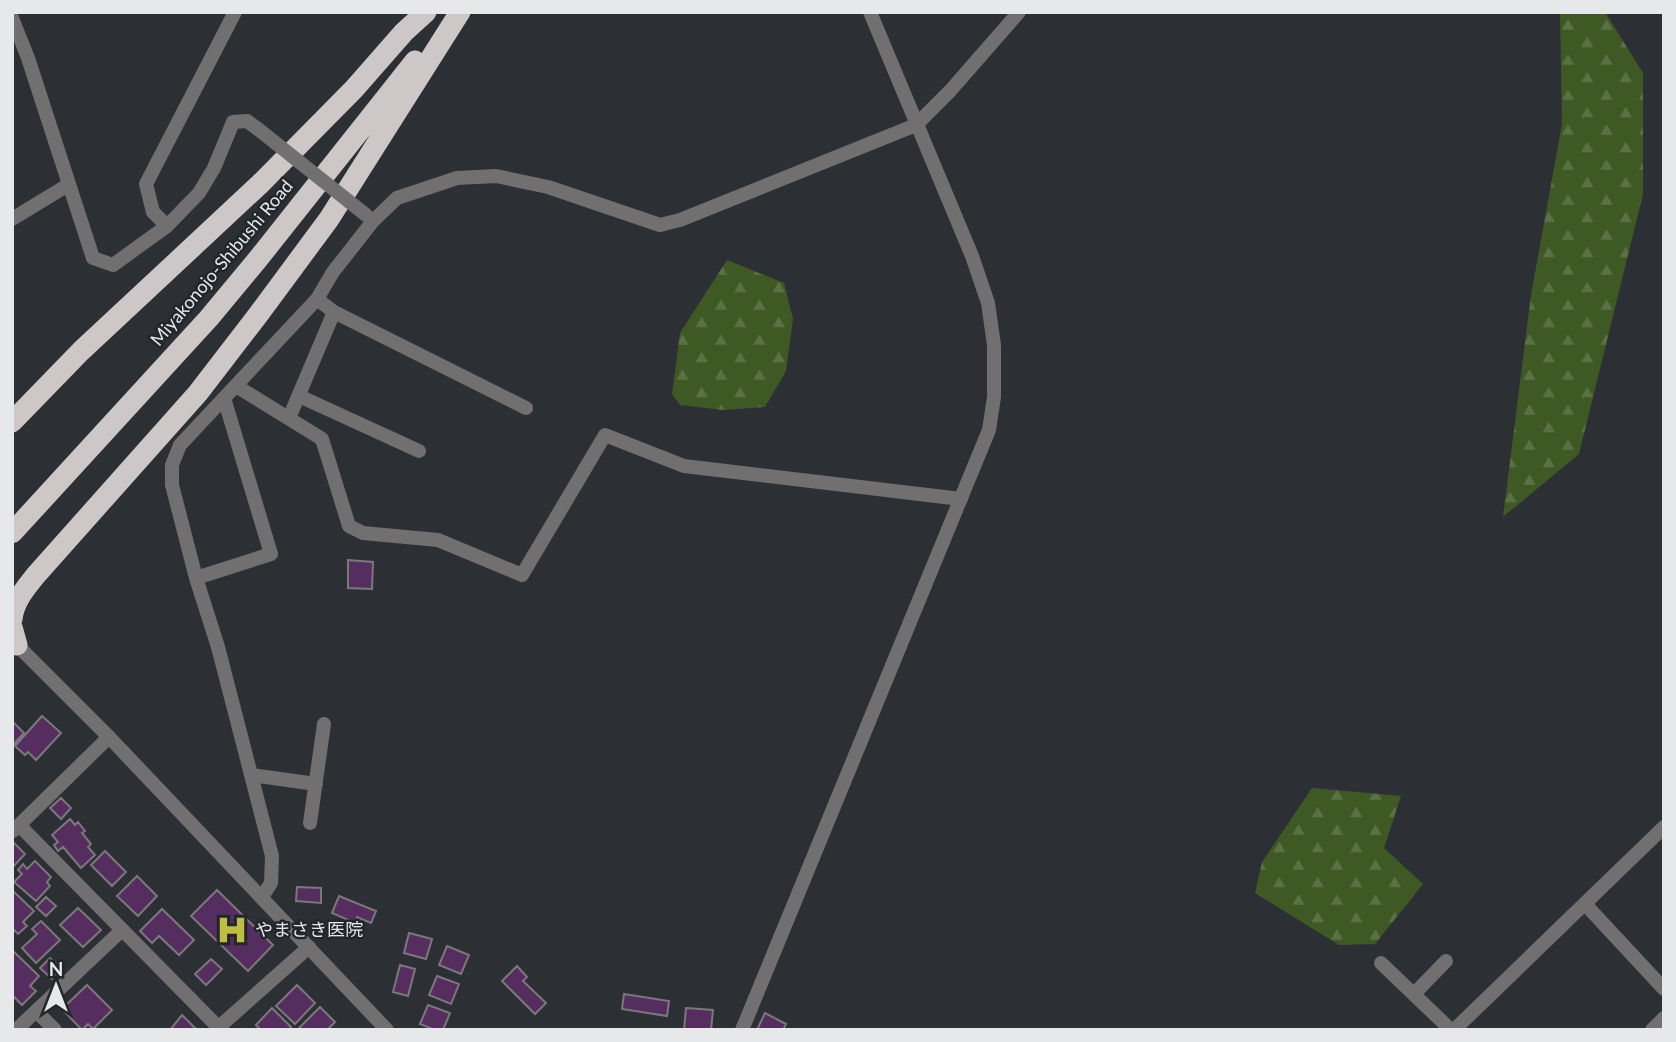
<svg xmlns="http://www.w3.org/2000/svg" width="1676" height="1042" viewBox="0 0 1676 1042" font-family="Lato,'Noto Sans JP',sans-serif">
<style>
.forest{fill:url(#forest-firs)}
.building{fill:#552e5f;stroke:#7b777c;stroke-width:2}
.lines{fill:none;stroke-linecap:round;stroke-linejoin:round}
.minor{stroke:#726f70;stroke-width:14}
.tertiary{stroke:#726f70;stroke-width:14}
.motorway{stroke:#cec7c8;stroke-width:21}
.minor-bridge{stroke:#726f70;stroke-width:14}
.labels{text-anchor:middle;stroke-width:5;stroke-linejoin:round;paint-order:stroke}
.street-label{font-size:18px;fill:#e6e8ea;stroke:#23262a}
.poi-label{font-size:18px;fill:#e6e8ea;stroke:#23262a;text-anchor:start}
</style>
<defs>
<pattern id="forest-firs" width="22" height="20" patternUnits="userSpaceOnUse" patternTransform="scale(1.75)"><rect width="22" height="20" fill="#3f5925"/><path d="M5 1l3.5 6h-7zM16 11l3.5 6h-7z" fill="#5b7145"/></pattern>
</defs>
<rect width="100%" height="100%" fill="#2c3034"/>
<path class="forest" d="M1560,12h45l38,61v121l-64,260 -76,63 28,-222 31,-171z
M727,260l57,23 9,36 -7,52 -21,36 -42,3 -43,-5 -8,-11 8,-61z
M1312,788l89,8 -17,52 39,36 -48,60 -36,1 -84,-52 7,-31z"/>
<path class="building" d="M348,560l25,2 -1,27 -24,-1z
M42,716l19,17 -25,27 -8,-8 -3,3 -10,-9z
M12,721l12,12 -11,12 -1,-1z
M61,798l10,10 -10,11 -11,-11z
M70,819l5,6 3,-3 7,9 -3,2 9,11 -3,3 7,8 -14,13 -18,-21 -5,4 -4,-6 4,-3 -6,-7z
M13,842l12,12 -13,14v-26z
M105,851l21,21 -14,14 -21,-21z
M35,861l16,16 -4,5 3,4 -14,15 -22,-19 8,-8 -4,-4 5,-6 4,5z
M137,876l20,20 -19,20 -21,-20z
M297,887l24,1v15l-25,-2z
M12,890l22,21 -11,11 4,4 -9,8 -6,-6z
M217,890l56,55 -25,26 -57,-55z
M339,896l37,15 -5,12 -14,-6 -2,6 -23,-10z
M46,897l10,9 -10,10 -10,-9z
M78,908l23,22 -18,17 -23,-22z
M162,909l32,31 -15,15 -20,-19 -7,7 -12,-12z
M41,921l19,19 -24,23 -14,-15 15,-14 -5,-5z
M409,933l23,6 -6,20 -22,-6z
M447,946l22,9 -8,19 -22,-9z
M13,951l26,25 -9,10 6,5 -14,14 -10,-10z
M50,958l11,11 -9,10 -12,-11z
M211,959l11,10 -16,16 -11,-11z
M400,965l15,4 -7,27 -15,-4z
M517,966l10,11 -4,4 23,22 -11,11 -33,-33z
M437,976l22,8 -8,20 -22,-9z
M87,985l25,25 -19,19 -5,-5 -6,6 -20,-21z
M297,985l18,18 -20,21 -19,-18z
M624,994l45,7 -2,15 -45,-7z
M428,1005l22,8 -7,17h-8l-15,-6z
M320,1007l15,15 -8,8h-30z
M272,1008l19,19 -2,3h-28l-5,-5z
M686,1008l27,2 -2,20h-27z
M765,1013l21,11 -3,6h-26z
M182,1015l15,15h-27z"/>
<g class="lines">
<path class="minor" d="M12,18l16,40 65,200 20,7 54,-39 -14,-14 -7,-28 89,-172
M12,219l56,-34
M167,226l32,-33 15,-25 19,-46 14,-1 11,8
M334,312l192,96
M236,386l86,53 27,87 14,7 75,7 84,35 83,-140 79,31 277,33
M299,396l120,55
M289,418l45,-106 -17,-13 16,-27 40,-51 24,-23 60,-20 39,-2 52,11 112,38 20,-5 236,-95 34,-34 69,-79
M196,578l75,-24 -47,-156
M251,775l65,9
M310,823l14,-99
M19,825l202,205
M13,831l96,-94
M262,897l9,-14 1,-27 -54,-209 -22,-69 -24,-93v-20l8,-20 137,-146
M1585,904l79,85
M1381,963l70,67
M1414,994l32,-33
M36,1011l19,19
M219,1027l90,-80
M16,1030l106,-100
M742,1030l247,-600 5,-33v-52l-6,-42 -16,-47 -102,-244
M1454,1030l210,-203
M1652,1030l12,-12"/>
<path class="tertiary" d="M12,640l97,97 278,293"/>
<path class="motorway" d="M12,422l69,-71 179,-167 94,-95 50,-57 22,-20
M12,533l197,-215 49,-59 157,-198
M12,619c2,-18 13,-30 24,-44l162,-182 60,-78 71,-96 131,-207
M12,627l5,18"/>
<path class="minor-bridge" d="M258,129l108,86"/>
</g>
<defs>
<symbol id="hospital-bare" viewBox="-9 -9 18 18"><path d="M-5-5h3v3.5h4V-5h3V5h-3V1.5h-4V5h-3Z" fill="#bebf42" stroke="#23262a" stroke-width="2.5" paint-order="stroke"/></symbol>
</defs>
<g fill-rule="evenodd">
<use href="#hospital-bare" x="210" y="908" width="44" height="44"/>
</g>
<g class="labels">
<g class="street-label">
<text transform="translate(222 263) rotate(-50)" y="6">Miyakonojo-Shibushi Road</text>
</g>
<g class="poi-label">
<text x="255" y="936">やまさき医院</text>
</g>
</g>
<rect width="1676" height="1042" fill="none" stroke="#e6e8ea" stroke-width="28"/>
<g transform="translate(56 986)" stroke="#23262a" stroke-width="5" paint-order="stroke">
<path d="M0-5L12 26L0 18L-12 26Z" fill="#e6e8ea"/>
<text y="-10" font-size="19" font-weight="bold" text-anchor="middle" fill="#e6e8ea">N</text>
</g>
</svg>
